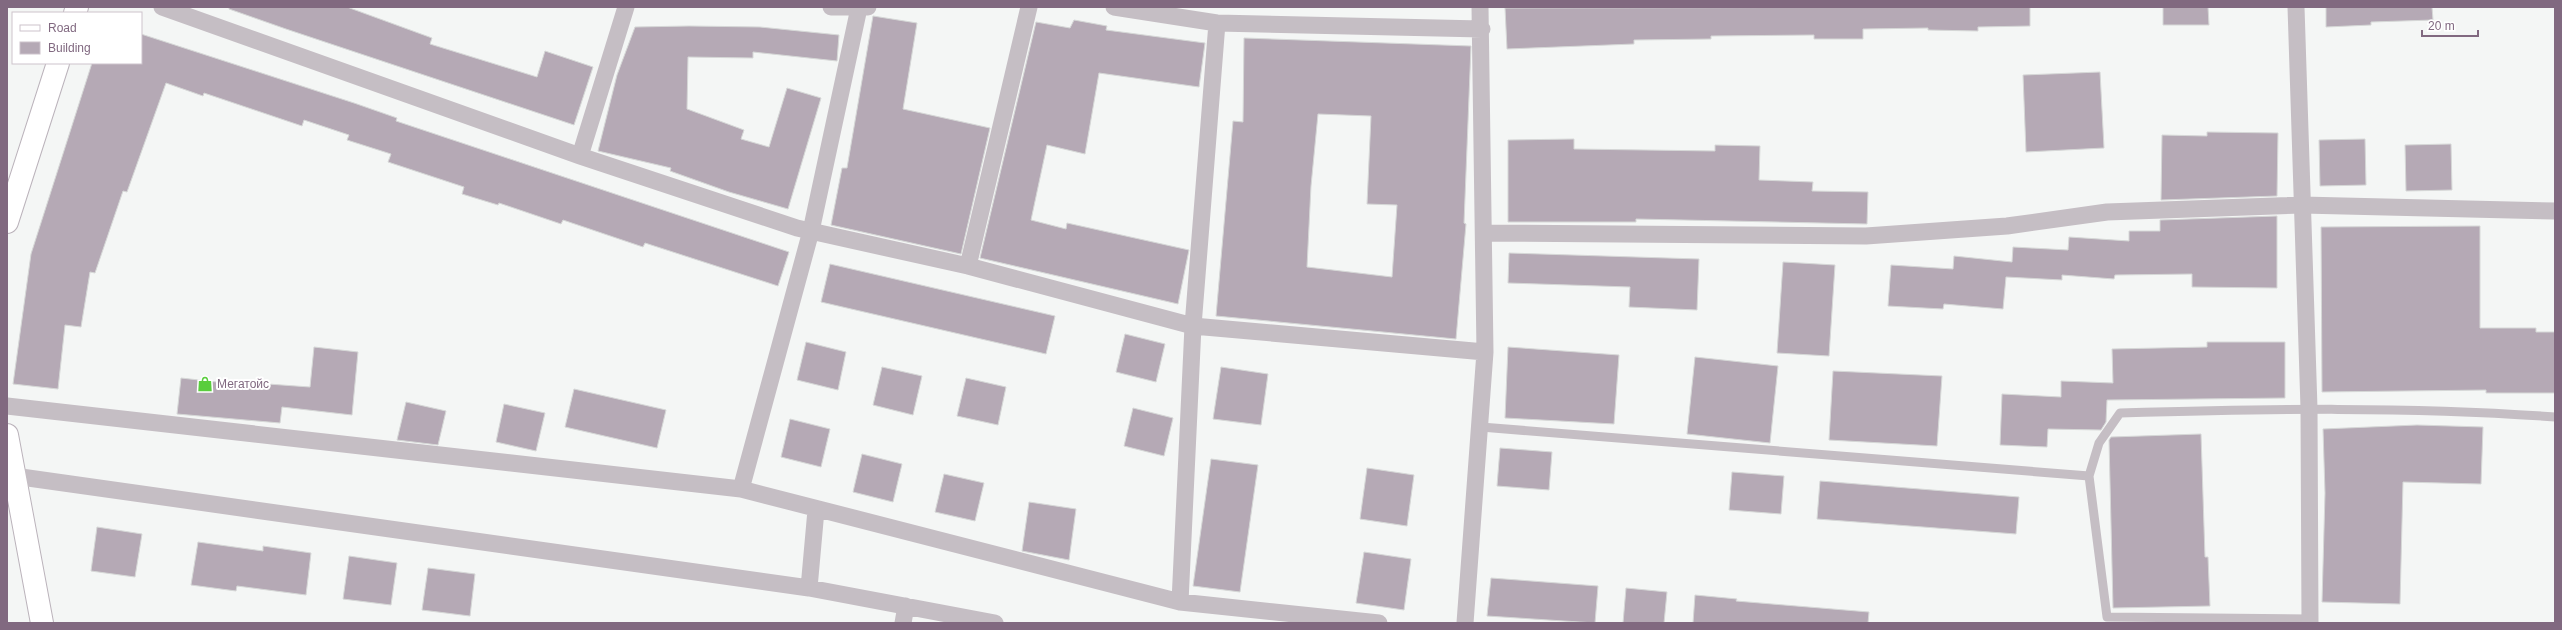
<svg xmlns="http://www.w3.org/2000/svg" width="2562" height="630" viewBox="0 0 2562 630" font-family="Helvetica,sans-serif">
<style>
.building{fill:#b5a9b5;stroke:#d6d8d7;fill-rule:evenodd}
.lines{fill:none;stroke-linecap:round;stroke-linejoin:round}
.secondary-casing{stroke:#bbb3bb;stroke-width:24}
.lane{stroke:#c5bec4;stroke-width:9}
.street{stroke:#c5bec4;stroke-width:17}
.secondary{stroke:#fff;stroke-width:22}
.labels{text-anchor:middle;stroke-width:4;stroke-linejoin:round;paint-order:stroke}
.poi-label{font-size:12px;fill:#816980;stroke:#fff;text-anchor:start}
</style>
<rect width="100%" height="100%" fill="#f4f6f5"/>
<path class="building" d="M229,7h118l85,31 -2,6 107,33 8,-26 48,16 -19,58 -288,-96 -57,-20z
M2030,7v19l-52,1v4l-50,-1v-2l-65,1v10h-49v-4l-103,1v3l-77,1v4l-127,5 -2,-41z
M2163,7h45l1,18h-46z
M2326,7h106l1,13 -62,2v3l-45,2z
M873,16l44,7 -14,86 87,19 -29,126 -130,-29 11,-57h5z
M1074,20l33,6 -1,4 99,13 -6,44 -100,-14 -14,81 -38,-9 -16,75 35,9 1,-6 122,27 -11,54 -198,-46 56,-236 34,6z
M689,26l71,1 79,8 -2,26 -84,-9v6l-65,-1 -1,52 57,21 -3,9 28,8 18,-59 34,10 -33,111 -59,-17 -59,-21 1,-3 -73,-17 19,-76 18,-48z
M141,34l213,69 43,15 -1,3 393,131 -11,34 -133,-43 -2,4 -80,-27 -2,4 -62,-21 -1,2 -36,-11 2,-7 -76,-25 3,-8 -44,-14 2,-5 -45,-15 -2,6 -98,-33 -1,3 -37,-13 -39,109 -4,-1 -28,82 -5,-1 -9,55 -16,-2 -7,64 -45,-5 18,-130 61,-191h49z
M1244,38l227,8 -7,177 2,1 -10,115 -240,-23 17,-195 10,1zM1318,114l53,2 -4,88 30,1 -5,72 -85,-10 4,-81z
M2100,72l4,76 -78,4 -3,-77z
M2207,132l71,1 -1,63 -116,4 1,-65 45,1z
M1574,139v10l141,2v-6l45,1 -1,34 54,2 -1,9 56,1 -1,32 -231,-5v3h-128v-82z
M2365,139l1,46 -46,1 -1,-46z
M2451,144l1,46 -46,1 -1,-46z
M2277,216v72l-85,-1v-13l-77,1 -1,4 -52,-4v5l-56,-3 -3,32 -59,-5 -1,5 -55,-3 3,-41 62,4 1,-13 58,6 1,-15 55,3 1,-13 60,4v-10h31v-11z
M2480,226v102h56v4h19v61h-69v-3l-164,2 -1,-165z
M1509,253l190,6 -2,51 -68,-3 1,-20 -122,-4z
M1783,262l52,3 -6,91 -52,-3z
M830,264l225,52 -9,38 -225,-52z
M1125,334l40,10 -9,38 -40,-10z
M806,342l40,10 -8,38 -41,-10z
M2207,342h78v56l-178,2 -1,22 -5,8 -53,-1 -1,18 -47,-2 2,-51 59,3v-16l52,2 -1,-34 95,-2z
M314,347l44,5 -6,63 -70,-8 -2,16 -103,-9 4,-36 45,5v-2l84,6z
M1508,347l111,8 -5,69 -109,-6z
M1695,357l83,9 -8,77 -83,-9z
M882,367l40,9 -9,39 -40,-10z
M1221,367l47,7 -7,51 -48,-6z
M1833,371l109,5 -5,70 -108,-6z
M966,378l40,9 -8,38 -41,-9z
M574,389l92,21 -9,38 -92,-21z
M406,402l40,9 -8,34 -41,-5z
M504,404l41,9 -9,38 -40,-9z
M1133,408l40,10 -9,38 -40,-10z
M790,419l40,10 -9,38 -40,-10z
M2417,425l66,2 -2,57 -78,-2 -3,122 -78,-2 3,-109 -2,-64z
M2201,434l4,123h3l2,49 -97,2 -4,-168 2,-3z
M1500,448l52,4 -3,38 -52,-4z
M862,454l40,10 -9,38 -40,-10z
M1211,459l47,6 -18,127 -47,-6z
M1367,468l47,7 -7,51 -47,-7z
M1732,472l52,4 -3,38 -52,-4z
M944,474l40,9 -9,38 -40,-9z
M1820,481l199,16 -3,37 -199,-15z
M1029,502l47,7 -7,51 -47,-9z
M97,527l45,7 -7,43 -44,-6z
M198,542l65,9v-5l48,7 -5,42 -69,-9 -1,5 -45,-6z
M1364,552l47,7 -7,51 -48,-7z
M349,556l48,7 -6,42 -48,-6z
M428,568l47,6 -5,42 -48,-6z
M1491,578l107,8 -3,37 -108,-7z
M1626,588l41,4 -3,31h-41z
M1695,595l42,4 -1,2 133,11 -1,11h-175z"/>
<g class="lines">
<defs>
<path id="secondary" d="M75,13l2,-6
M7,222l51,-159
M7,435l35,188"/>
</defs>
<use href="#secondary" class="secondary-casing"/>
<path class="lane" d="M1481,427l608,49
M2310,619l-203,-2 -18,-141 10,-33 21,-30c145,-4 290,-7 435,4"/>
<path class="street" d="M162,7l418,149 217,72 171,38 225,60 292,26
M831,7h37
M1114,7l103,16 265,6
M2296,7l13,401 1,215
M580,156l46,-149
M1484,233l382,3 141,-10 100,-14 195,-7 253,6
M968,266l61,-259
M7,406l734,83 439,113 199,21
M14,476l795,112 186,35
M741,489l70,-258 48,-223
M809,588l7,-78
M1180,602l13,-276 24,-303
M903,623l3,-17
M1465,623l20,-271 -5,-345"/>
<use href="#secondary" class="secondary"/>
</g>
<defs>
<symbol id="shop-bare" viewBox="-9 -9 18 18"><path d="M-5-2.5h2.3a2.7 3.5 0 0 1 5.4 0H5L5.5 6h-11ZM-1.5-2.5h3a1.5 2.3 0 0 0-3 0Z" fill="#59cd3d" stroke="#fff" stroke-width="2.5" paint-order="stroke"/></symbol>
</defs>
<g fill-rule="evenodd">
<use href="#shop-bare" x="194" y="373" width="22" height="22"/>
</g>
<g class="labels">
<g class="poi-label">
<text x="217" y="388">Мегатойс</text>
</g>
</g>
<rect width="2562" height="630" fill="none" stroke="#816980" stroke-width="16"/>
<rect x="12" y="12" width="130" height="52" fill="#ffffff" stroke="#cdc3cc"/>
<rect x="20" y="25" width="20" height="6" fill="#ffffff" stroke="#cdc3cc"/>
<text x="48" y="32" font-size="12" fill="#816980">Road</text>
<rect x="20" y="42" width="20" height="12" fill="#b5a9b5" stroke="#cdc3cc"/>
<text x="48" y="52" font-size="12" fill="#816980">Building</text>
<path d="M2422 30v6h56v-6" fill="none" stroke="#816980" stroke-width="2"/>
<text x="2428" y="30" font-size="12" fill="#816980" stroke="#ffffff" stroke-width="3" paint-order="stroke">20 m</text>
</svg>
